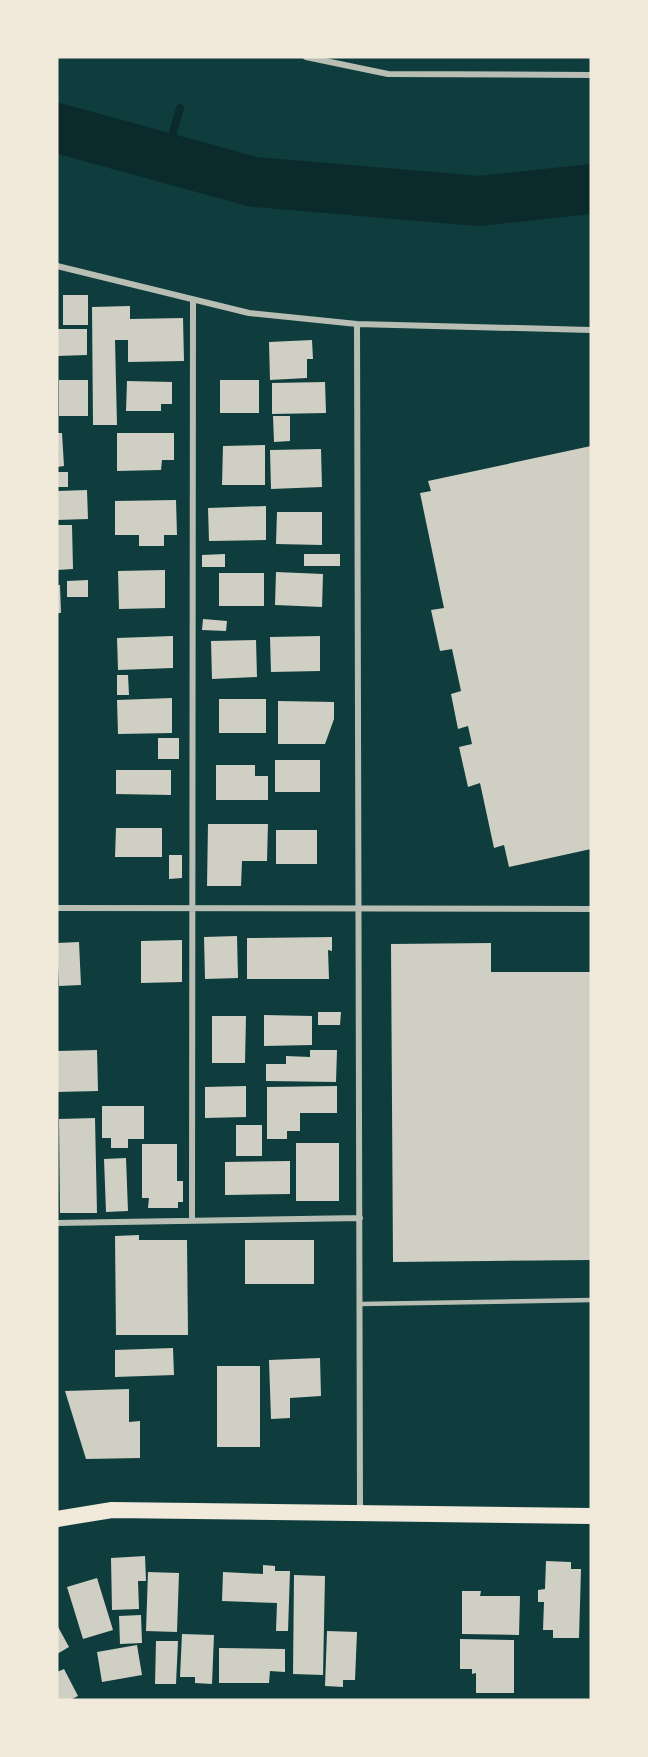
<svg xmlns="http://www.w3.org/2000/svg" width="648" height="1757" viewBox="0 0 648 1757" font-family="Raleway,sans-serif">
<style>
.lines{fill:none;stroke-linecap:round;stroke-linejoin:round}
.stream{stroke:#0a2a2b;stroke-width:8}
.river{stroke:#0a2a2b;stroke-width:50}
.building{fill:#cfcfc3}
.service{stroke:#b8beb3;stroke-width:4.5}
.minor{stroke:#b8beb3;stroke-width:6}
.trunk{stroke:#f1e9da;stroke-width:16}
</style>
<rect width="100%" height="100%" fill="#0f3d3e"/>
<g class="lines">
<path class="stream" d="M166,157l14,-49"/>
<path class="river" d="M57,128l197,54 225,19 112,-12"/>
</g>
<path class="building" d="M63,295h25v30h-25z
M130,306v13l53,-1 1,43 -56,1v-22h-13l2,85h-24l-1,-118z
M57,329h30v26l-30,1z
M312,340l1,19h-6v19l-37,2 -1,-38z
M59,380h29v36h-29z
M220,380h39v33h-39z
M127,381l45,1v22h-11v7h-35z
M325,382l1,31 -54,1v-31z
M273,416h17v25l-16,1z
M57,433h5l2,33 -7,1z
M117,433h57v27h-12l-1,10 -44,1z
M265,445v40h-43l1,-39z
M591,446v403l-82,18 -5,-22 -10,3 -14,-65 -12,4 -9,-40 13,-3 -4,-18 -10,3 -7,-35 10,-3 -9,-42 -12,2 -9,-41 13,-2 -24,-115 11,-2 -3,-10z
M321,449l1,38 -51,2 -1,-39z
M57,472h11v15h-11z
M87,490l1,29 -31,1v-29z
M176,500l1,35h-13v11h-25v-11h-24v-34z
M266,506v34l-57,1 -1,-33z
M277,512h45v33l-46,-1z
M57,525h15l1,44 -16,1z
M225,554v13h-23v-12z
M304,554h36v12h-36z
M165,570v38l-46,1 -1,-38z
M276,572l47,2 -1,33 -47,-2z
M219,573h45v33h-45z
M88,580v17h-21v-16z
M57,585h3l1,28h-4z
M203,619l24,2 -1,10 -24,-1z
M173,636v32l-55,2 -1,-32z
M320,636v35l-49,1 -1,-35z
M256,640l1,37 -45,2 -1,-38z
M117,675h11l1,20h-12z
M172,698v35l-54,1 -1,-34z
M219,699h47v34h-47z
M278,701l56,1v17l-9,25h-47z
M158,738h21v21h-21z
M275,760h45v32h-45z
M216,765h39v11h13v24h-52z
M116,770h55v25l-55,-1z
M208,824h60l-1,37h-25l-1,25h-34z
M116,828h46v29h-47z
M276,830h41v34h-41z
M169,855h13v23l-13,1z
M237,936l1,42 -33,1 -1,-42z
M332,937v14l-4,-1 1,29h-82v-41z
M182,940v42l-41,1v-42z
M79,942l2,43 -22,1 -2,-43z
M491,943v29h100v288l-198,2 -2,-318z
M318,1012h23l-1,13h-22z
M264,1015l48,1v29l-48,1z
M212,1016h34l-1,47h-33z
M97,1050l1,41 -41,1v-41z
M310,1050h27l-1,32 -70,-1v-17h20v-8l24,1z
M246,1086v31l-41,1v-31z
M337,1086v27h-37v18h-13v8h-20v-52z
M102,1106h42v33h-16v9h-17v-10h-9z
M95,1118l2,95h-37l-1,-94z
M236,1125h26v31h-26z
M296,1143h43v58h-43z
M142,1144h35v37h6v21h-5v6h-30l1,-10h-7z
M126,1158l2,53 -22,1 -2,-53z
M290,1161v33l-65,1v-33z
M139,1235v5h48l1,95h-72l-1,-99z
M245,1240h69v44h-69z
M173,1348l1,27 -59,2v-27z
M320,1358l1,38 -31,2v20l-19,1 -2,-59z
M217,1366h43v81h-43z
M129,1389v33l11,-1v37l-54,1 -21,-68z
M145,1556l1,25h-8l1,28 -27,1 -1,-52z
M546,1561l25,1v7h10l-2,69h-26v-8h-10l1,-28h-6v-12l7,-1z
M263,1565l12,1v5h15l-2,60h-12l1,-28 -55,-2 1,-29 40,2z
M148,1572l31,1 -2,59 -31,-1z
M294,1575l31,1 -2,99 -30,-1z
M97,1578l16,52 -30,9 -16,-52z
M462,1591h19l-1,5h40l-1,39 -57,-1z
M141,1615l1,28 -22,1 -1,-28z
M57,1625l12,22 -12,7z
M327,1631l30,1 -2,48h-12v7l-18,-1z
M182,1634l32,1 -2,49 -17,-1v-6h-15z
M460,1639l54,1v53h-38v-20l-4,1v-5h-12z
M156,1641h22l-2,43h-21z
M137,1645l5,30 -40,7 -5,-30z
M219,1648l66,1v23l-15,-1 -1,12h-50z
M64,1669l14,27 -8,4h-13v-28z"/>
<g class="lines">
<path class="service" d="M360,1304l231,-4"/>
<path class="minor" d="M306,57l82,17 203,1
M57,266l192,47 108,11 234,6
M357,324l3,1187
M57,908l534,1
M192,1221l1,-920
M57,1223l303,-5"/>
<path class="trunk" d="M57,1519l55,-9 479,6"/>
</g>
<rect width="648" height="1757" fill="none" stroke="#f1e9da" stroke-width="117"/>
</svg>
